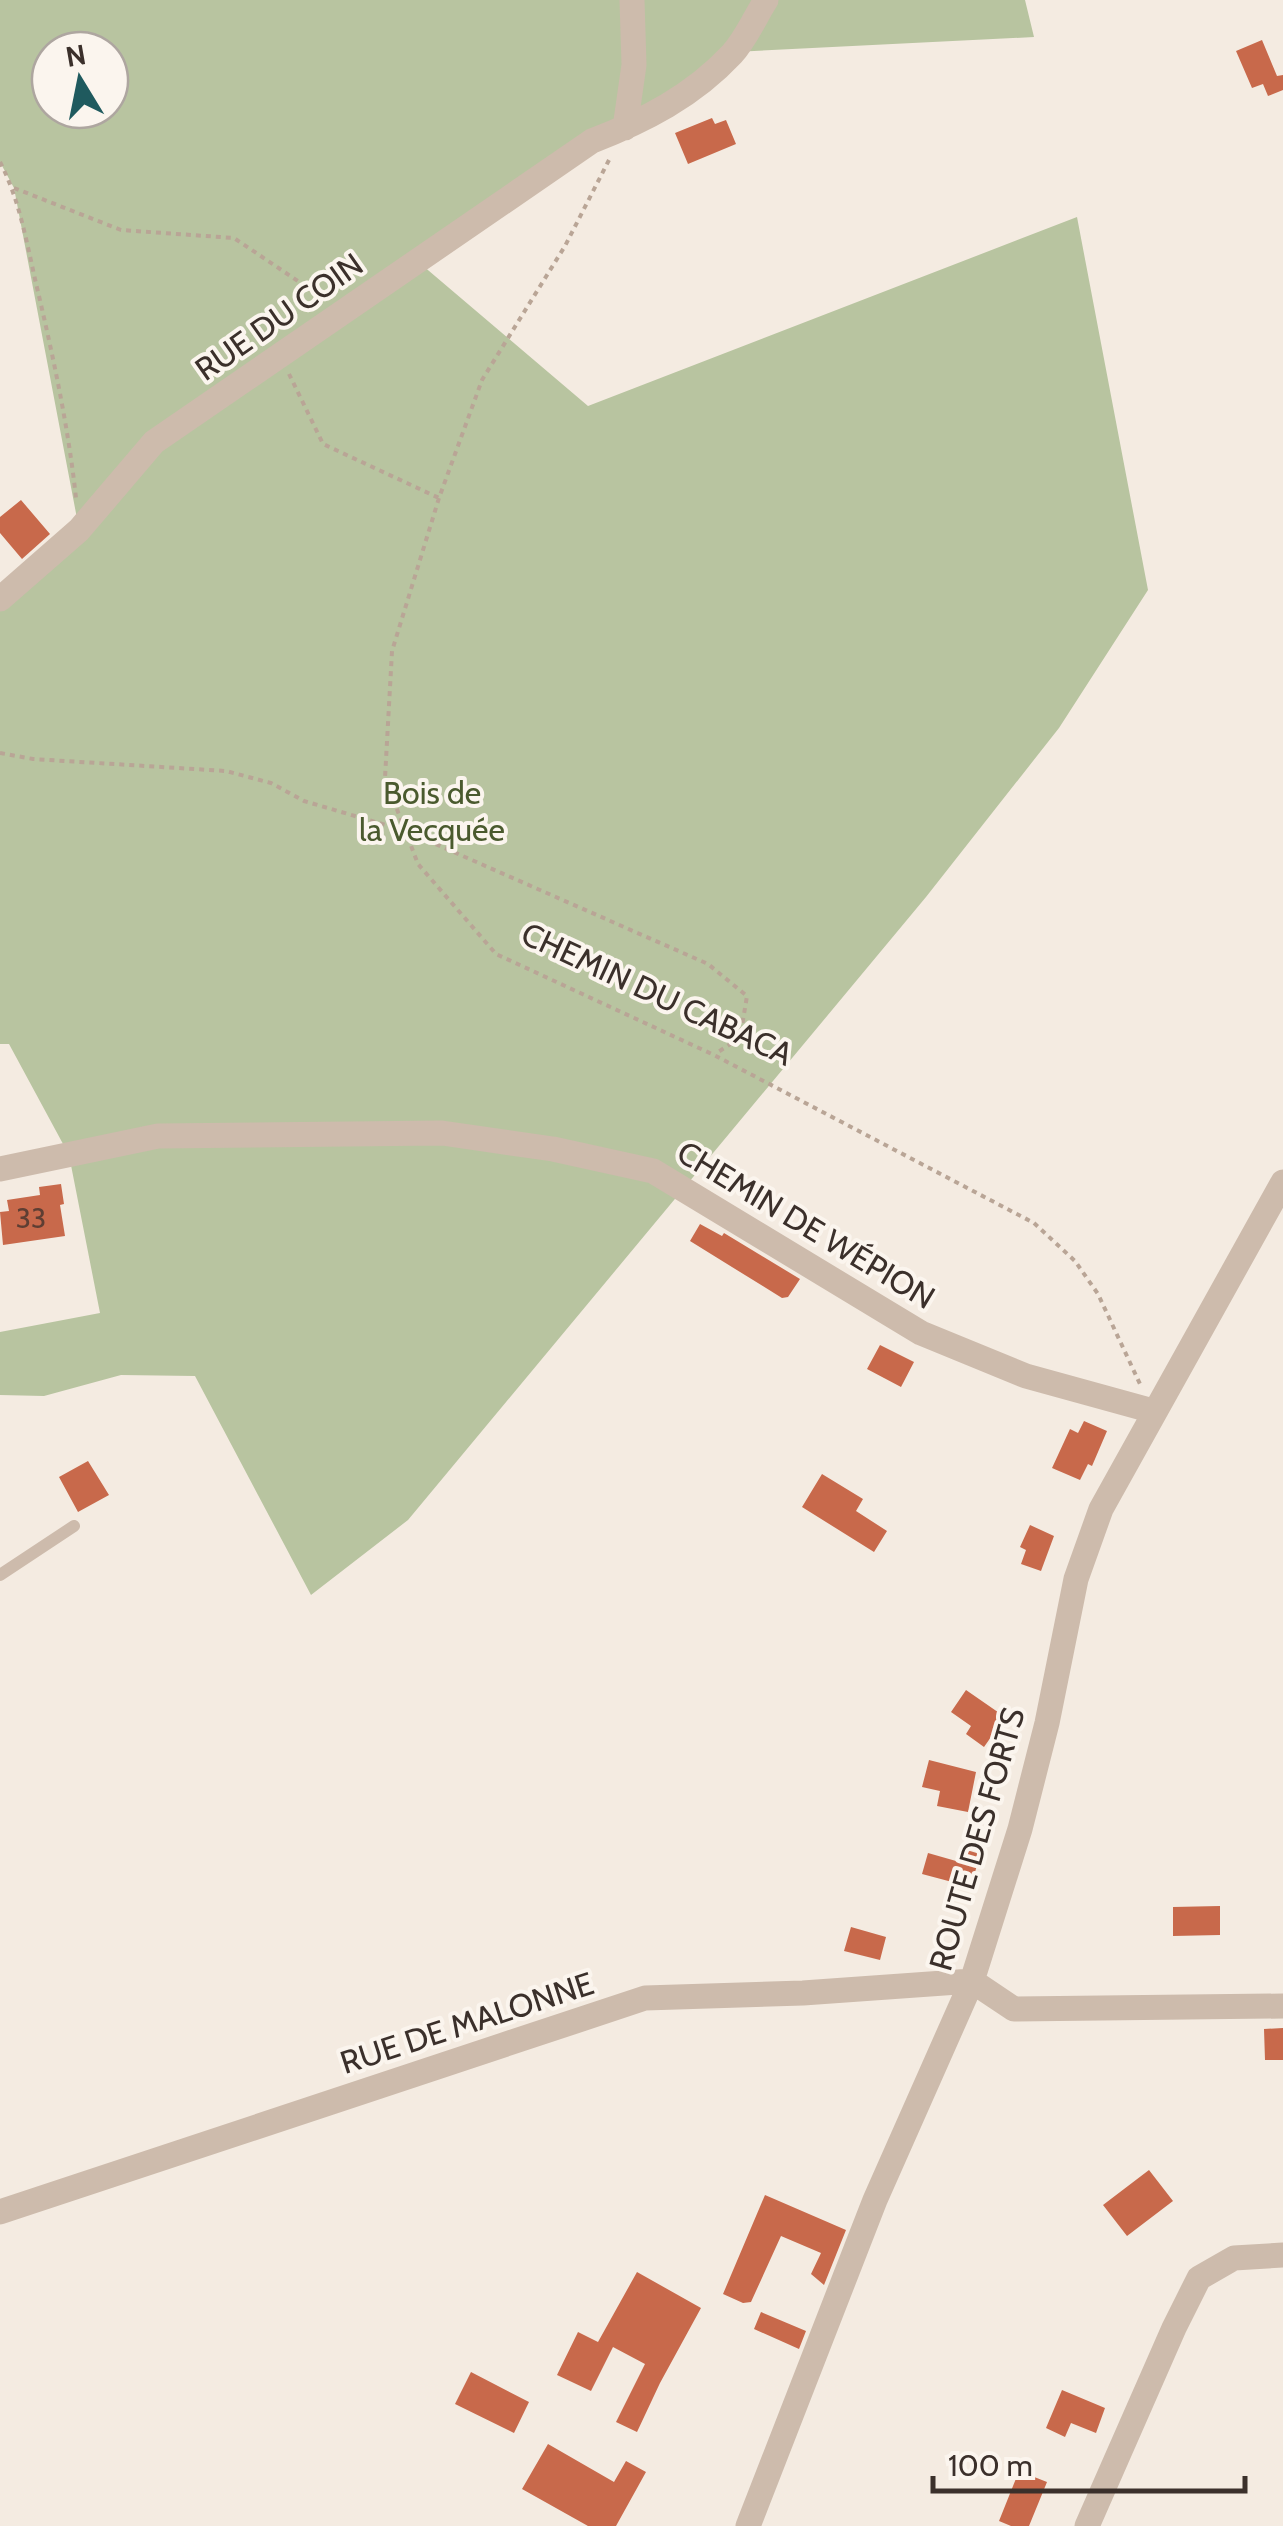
<svg xmlns="http://www.w3.org/2000/svg" width="1283" height="2526" viewBox="0 0 1283 2526" font-family="Cabin,sans-serif">
<style>
.green{fill:#b8c4a0;fill-rule:evenodd}
.building{fill:#c8694b}
.lines{fill:none;stroke-linecap:round;stroke-linejoin:round}
.path{stroke:#b9a596;stroke-width:4;stroke-dasharray:5 5;stroke-linecap:butt}
.lane{stroke:#cdbbac;stroke-width:12}
.street{stroke:#cdbbac;stroke-width:25}
.labels{text-anchor:middle;stroke-width:8;stroke-linejoin:round;paint-order:stroke}
.number-label{font-size:28px;fill:#5e3e33}
.street-label{font-size:32px;fill:#3b302b;stroke:#fbf5ee}
.park-label{font-size:32px;fill:#4a5a2e;stroke:#fbf5ee}
</style>
<rect width="100%" height="100%" fill="#f4ebe1"/>
<path class="green" d="M0,0h1025l9,37 -300,15 -312,213 166,141 489,-189 71,373 -89,138 -133,169 -518,623 -97,75 -116,-219 -74,-1 -77,21 -44,-1v-63l100,-19 -31,-158 -60,-111h-9v-446l79,-69 -65,-341 -14,-26zM50,50h60v60h-60z"/>
<path class="building" d="M1262,40l15,36 6,-1v15l-15,6 -5,-12 -11,4 -16,-37z
M712,118l3,6 11,-4 10,24 -48,20 -13,-31z
M21,500l29,34 -28,25 -22,-26v-16z
M61,1184l3,20 -4,1 5,31 -62,9 -3,-33 9,-1 -2,-11 33,-5 -1,-8z
M700,1224l22,12 2,-3 76,46 -12,18 -6,1 -92,-57z
M880,1345l34,17 -13,25 -34,-18z
M1084,1421l23,10 -15,35 -4,-2 -8,16 -28,-12 18,-39 8,4z
M88,1461l21,34 -31,17 -19,-35z
M822,1474l41,25 -7,12 31,20 -13,21 -72,-45z
M1030,1525l24,11 -13,35 -20,-7 5,-14 -6,-3z
M966,1690l39,27 -21,30 -18,-13 5,-8 -20,-14z
M929,1760l47,12 -8,40 -31,-6 3,-15 -18,-4z
M960,1848l20,6 -9,33 -49,-13 6,-21 28,8z
M1220,1906v29l-47,1v-29z
M851,1927l35,10 -6,23 -36,-9z
M1283,2028v32h-18l-1,-31z
M1149,2170l24,31 -46,35 -24,-31z
M765,2195l81,35 -22,55 -13,-11 10,-21 -40,-17 -30,66 -8,1 -20,-9z
M637,2272l64,36 -41,75 -23,49 -21,-10 29,-58 -32,-17 -22,44 -34,-16 21,-43 20,10z
M761,2312l45,19 -7,18 -45,-20z
M471,2372l58,30 -15,31 -59,-29z
M1062,2390l43,18 -9,25 -25,-10 -6,14 -19,-9z
M548,2444l66,38 12,-21 20,11 -30,54h-28l-66,-37z
M1019,2471l28,11 -18,44h-18l-12,-5z"/>
<g class="lines">
<path class="path" d="M609,160l-44,86 -83,134 -43,118 -47,153 -7,127 33,86 78,90 218,101 320,168 41,38 23,33 42,90
M0,162c19,37 26,77 35,117 17,72 33,145 41,219
M14,188l107,42 113,8 89,60
M289,374l34,70 116,54
M0,753l33,6 193,12 45,12 33,18 102,30 302,133 39,32 -7,42 -25,16"/>
<path class="lane" d="M0,1575l74,-49"/>
<path class="street" d="M625,128l9,-63 -2,-65
M0,599l79,-69 75,-88 438,-301c52,-20 101,-45 140,-87 14,-15 23,-37 34,-54
M0,1169l158,-33 284,-3 111,16 100,22 268,162 105,43 127,35
M0,2212l645,-214 158,-5 169,-12 42,28 269,-3
M748,2526l127,-326 97,-219 48,-152 27,-106 29,-144 25,-70 182,-327
M1087,2526l87,-198 25,-50 35,-20 49,-3"/>
</g>
<g class="labels">
<g class="number-label">
<text x="31" y="1228">33</text>
</g>
<g class="street-label">
<text transform="translate(279 317) rotate(-35)" y="11">RUE DU COIN</text>
<text transform="translate(657 994) rotate(25)" y="11">CHEMIN DU CABACA</text>
<text transform="translate(806 1225) rotate(31)" y="11">CHEMIN DE WÉPION</text>
<text transform="translate(977 1839) rotate(-74)" y="11">ROUTE DES FORTS</text>
<text transform="translate(467 2023) rotate(-18)" y="11">RUE DE MALONNE</text>
</g>
<g class="park-label">
<text x="432" y="804">Bois de<tspan x="432" dy="37">la Vecquée</tspan></text>
</g>
</g>
<g transform="translate(80 80) rotate(350)"><circle r="48" fill="#fbf5ee" stroke="#aea6a0" stroke-width="2.5"/>
<path d="M0-8L18 38L0 25L-18 38Z" fill="#1f5a5e"/>
<text y="-15" font-size="28" font-weight="bold" text-anchor="middle" fill="#3b302b">N</text>
</g>
<path d="M933 2476v15h312v-15" fill="none" stroke="#3b302b" stroke-width="5"/>
<text x="948" y="2476" font-size="30" fill="#3b302b" stroke="#fbf5ee" stroke-width="8" paint-order="stroke">100 m</text>
</svg>
